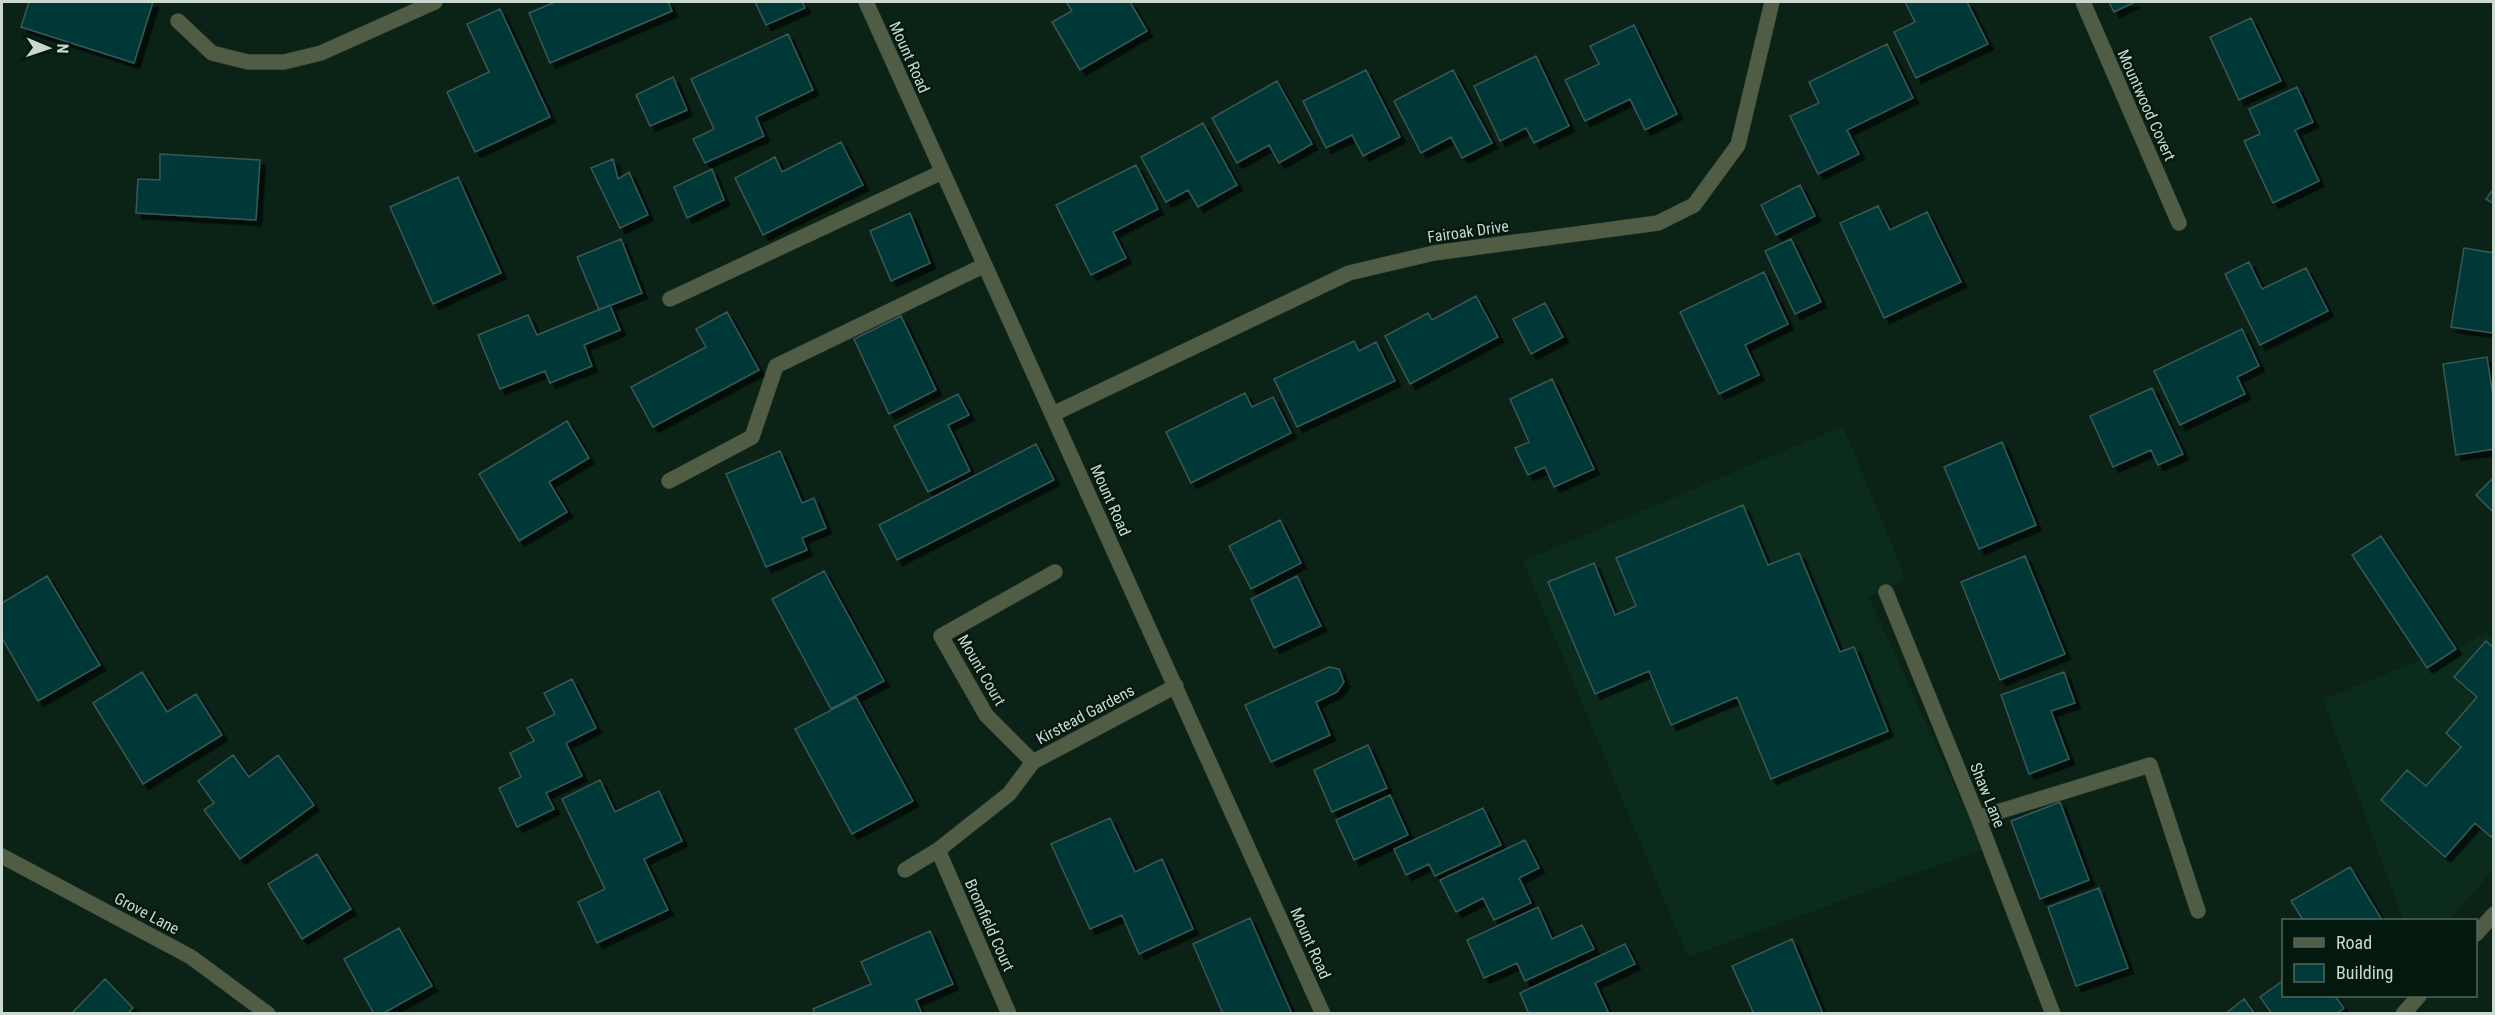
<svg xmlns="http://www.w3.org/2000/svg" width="2495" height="1015" viewBox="0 0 2495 1015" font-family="'Roboto Condensed',sans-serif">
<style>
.built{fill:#0b2b1c}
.building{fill:#003938;stroke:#395857;stroke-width:1.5;filter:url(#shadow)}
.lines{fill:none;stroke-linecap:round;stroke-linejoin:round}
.minor-casing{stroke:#2a3f35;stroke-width:16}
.minor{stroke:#505c44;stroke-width:15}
.labels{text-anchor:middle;stroke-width:4.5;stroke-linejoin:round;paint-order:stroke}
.street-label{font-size:16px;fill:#cad8d0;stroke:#03190e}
</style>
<defs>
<filter id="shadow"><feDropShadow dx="5.5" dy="5.5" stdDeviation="0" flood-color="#0009"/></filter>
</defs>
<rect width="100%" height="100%" fill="#0b2217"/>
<path class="built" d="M1843,426l63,153 -37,18 114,252 -295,108 -165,-396z
M2487,632l6,7v231l-44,50h-46l-80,-221 98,-39 35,-11z"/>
<path class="building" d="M29,2h124l-19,61 -113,-36z
M555,2h113l4,9 -122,52 -21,-50z
M755,2h47l3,6 -39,17z
M1066,2h64l17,29 -67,39 -28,-48 20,-11z
M1905,2h62l21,42 -72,34 -22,-46 21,-10z
M2109,2h26l-21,10z
M500,9l50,108 -75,35 -28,-60 42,-20 -22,-48z
M2251,18l30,63 -42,19 -29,-63z
M1634,25l43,89 -32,16 -15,-31 -45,22 -20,-41 34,-16 -9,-18z
M788,34l25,56 -57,27 8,19 -59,27 -12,-24 21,-10 -23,-50z
M1887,44l26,54 -66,32 12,24 -41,20 -28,-58 29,-13 -10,-21z
M1536,56l33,70 -35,17 -8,-15 -26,13 -26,-55z
M1366,70l34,67 -37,19 -11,-21 -26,13 -23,-47z
M1453,70l39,73 -30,15 -11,-21 -30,16 -27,-52z
M673,77l14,33 -37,16 -14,-31z
M1277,81l35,63 -33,19 -10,-18 -32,18 -25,-45z
M2297,87l16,35 -18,8 24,51 -46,22 -29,-62 16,-7 -11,-25z
M1203,123l34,62 -39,22 -10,-17 -22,12 -25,-45z
M841,142l22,43 -100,50 -28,-57 40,-21 7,15z
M160,154l100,6 -4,60 -120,-7 2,-34 22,1z
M613,159l5,20 11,-7 19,43 -28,13 -29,-60z
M1136,165l22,44 -45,23 13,26 -35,17 -35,-70z
M712,169l12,31 -37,18 -13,-31z
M458,177l43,96 -68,31 -43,-97z
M1800,185l15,31 -39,19 -15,-30z
M2494,188v16l-8,-5z
M1878,206l12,24 37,-18 34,70 -77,36 -44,-95z
M910,213l20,50 -39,18 -21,-50z
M621,239l21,54 -43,17 -22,-53z
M1791,239l30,63 -26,12 -30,-63z
M2464,248l30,5 -1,80 -42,-6z
M2249,262l13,27 44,-21 22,43 -68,34 -35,-71z
M1764,272l24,52 -43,21 14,30 -40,19 -39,-82z
M1476,296l22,41 -88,47 -25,-48 43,-23 4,7z
M1545,303l18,34 -32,17 -18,-35z
M610,305l10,25 -36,15 8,21 -42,17 -5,-12 -45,18 -22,-54 50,-20 9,20z
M727,312l32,58 -106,57 -22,-40 75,-40 -10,-18z
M901,316l35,74 -47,24 -35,-75z
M2242,329l17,37 -22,11 8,17 -65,31 -26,-54z
M1354,341l5,10 17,-9 19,39 -98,46 -23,-48z
M2487,357l7,46v46l-38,6 -13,-91z
M1552,379l42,90 -40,18 -9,-20 -17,8 -13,-27 14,-6 -19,-43z
M2152,388l31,66 -25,11 -7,-15 -38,17 -23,-51z
M1245,393l7,14 21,-10 18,36 -100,50 -25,-51z
M958,394l11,21 -21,10 22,46 -42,21 -34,-66z
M567,421l22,37 -40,24 18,30 -48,29 -40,-67z
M2002,442l34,83 -57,24 -35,-82z
M1036,444l18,36 -157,80 -18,-35z
M780,451l22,52 12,-5 12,30 -24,10 5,12 -41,17 -40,-93z
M2494,477v36l-18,-18z
M1743,505l25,60 31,-12 41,99 14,-5 34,84 -117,48 -34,-82 -66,28 -22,-54 -54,23 -47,-112 46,-19 21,52 21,-9 -20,-48z
M1280,520l21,43 -50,26 -22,-43z
M2381,536l75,113 -29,19 -75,-113z
M2025,556l40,98 -65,26 -39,-98z
M824,571l60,110 -53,28 -59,-110z
M47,576l53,89 -62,36 -36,-63v-35z
M1297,576l24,50 -47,22 -23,-49z
M2486,641l8,7v186l-3,3 -16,-14 -30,34 -64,-57 26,-30 19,16 35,-39 -15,-14 31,-36 -23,-20z
M1329,667l10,2 5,13 -7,10 -21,10 14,33 -59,27 -26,-57z
M142,672l25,40 29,-18 26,41 -79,49 -50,-81z
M2064,672l11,31 -24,8 18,48 -40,15 -28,-79z
M572,679l24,49 -30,15 16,33 -36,17 8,16 -37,18 -18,-39 22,-11 -11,-24 24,-12 -7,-13 28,-14 -11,-21z
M856,697l57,104 -61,33 -57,-105z
M1368,745l19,43 -55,24 -18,-42z
M233,755l16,22 29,-22 36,50 -74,54 -36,-49 10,-7 -16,-22z
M600,780l15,32 44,-21 23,50 -38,18 24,51 -71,33 -19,-41 27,-13 -43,-90z
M1390,795l18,40 -54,25 -18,-40z
M2060,802l29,78 -49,19 -29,-78z
M1483,808l18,37 -66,31 -6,-12 -23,11 -12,-26z
M1110,818l25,54 27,-13 31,70 -54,25 -17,-39 -32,14 -39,-85z
M1525,840l14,28 -20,10 12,25 -37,17 -11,-22 -27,14 -16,-32z
M317,854l34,55 -49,30 -34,-55z
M2350,867l32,53h-79l-12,-19z
M2099,888l29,80 -52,18 -28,-79z
M1538,907l14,32 30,-14 12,24 -69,32 -8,-18 -33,15 -17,-38z
M1250,918l42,96h-69l-30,-70z
M399,928l33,58 -50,28h-8l-30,-55z
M930,931l23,53 -37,16 6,14h-107l-2,-5 58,-25 -10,-22z
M1792,939l31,75h-69l-22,-48z
M1625,944l10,20 -40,19 14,31h-80l-9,-21z
M105,979l28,29 -6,6h-56z
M2284,980v16h51l9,12 -8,6h-64l-12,-17z
M2244,999l11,15h-30z"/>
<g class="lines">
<defs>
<path id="minor" d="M866,2l457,1012
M2083,2l96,221
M178,21l34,32 36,9h36l37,-9 114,-51
M670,299l272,-127
M1053,414l296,-141 85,-20 224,-30 36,-18 44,-60 34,-143
M669,481l83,-44 24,-71 207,-100
M1886,592l92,226 75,196
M1033,762l-47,-47 -45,-79 114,-64
M1978,818l172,-53 48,146
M938,850l71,164
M2,856l189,101 77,57
M905,870l33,-20 71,-56 24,-32 143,-76
M2476,934l18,-20
M2403,1014l16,-18"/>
</defs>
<use href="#minor" class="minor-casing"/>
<use href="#minor" class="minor"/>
</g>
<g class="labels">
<g class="street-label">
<text transform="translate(910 57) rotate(66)" y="6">Mount Road</text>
<text transform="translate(2147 105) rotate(66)" y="6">Mountwood Covert</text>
<text transform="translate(1468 231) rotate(-8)" y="6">Fairoak Drive</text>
<text transform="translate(1111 500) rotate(66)" y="6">Mount Road</text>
<text transform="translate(982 670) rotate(60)" y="6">Mount Court</text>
<text transform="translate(1085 714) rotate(-28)" y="6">Kirstead Gardens</text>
<text transform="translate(1988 795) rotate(68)" y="6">Shaw Lane</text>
<text transform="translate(147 913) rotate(28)" y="6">Grove Lane</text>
<text transform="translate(990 925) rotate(66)" y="6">Bromfield Court</text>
<text transform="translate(1311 943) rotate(66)" y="6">Mount Road</text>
</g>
</g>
<rect width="2495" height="1015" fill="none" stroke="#cad8d0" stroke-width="6"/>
<rect x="2282" y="919" width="195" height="78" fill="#03190e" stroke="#53655c" stroke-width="1.5"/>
<rect x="2294" y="938" width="30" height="9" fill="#505c44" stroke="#53655c" stroke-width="1.5"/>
<text x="2336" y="949" font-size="18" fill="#cad8d0">Road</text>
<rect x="2294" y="964" width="30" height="18" fill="#003938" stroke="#53655c" stroke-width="1.5"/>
<text x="2336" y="979" font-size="18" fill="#cad8d0">Building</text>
<g transform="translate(48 48) rotate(92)" stroke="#03190e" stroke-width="4.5" paint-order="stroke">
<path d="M0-4.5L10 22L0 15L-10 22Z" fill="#cad8d0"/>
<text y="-9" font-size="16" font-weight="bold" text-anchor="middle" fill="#cad8d0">N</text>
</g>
</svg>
